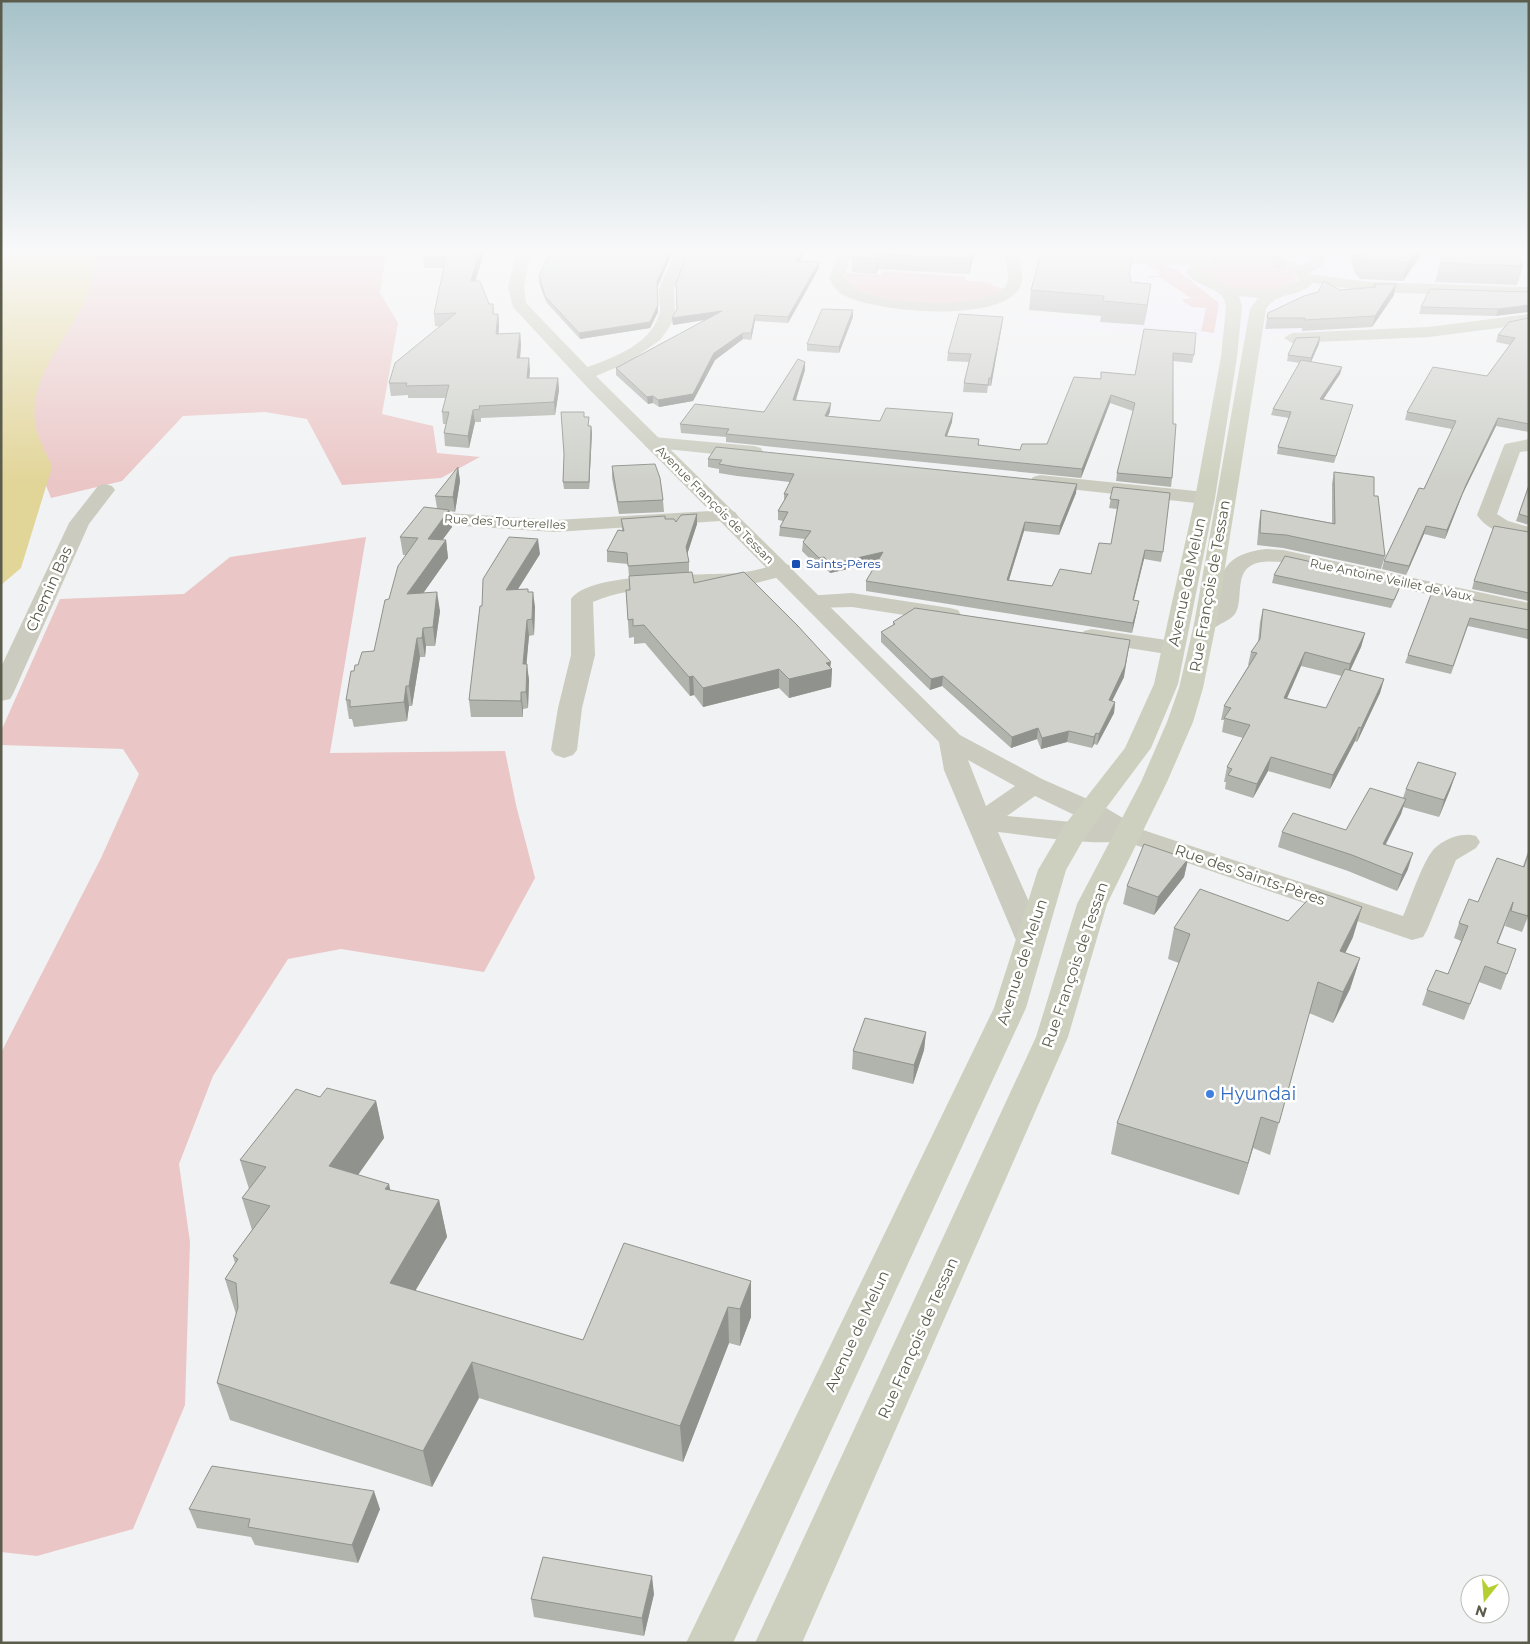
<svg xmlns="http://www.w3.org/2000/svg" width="1530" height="1644" viewBox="0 0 1530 1644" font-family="Montserrat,sans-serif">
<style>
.commercial{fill:#f2eefb}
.green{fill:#ebc6c6}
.water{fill:#e2d598}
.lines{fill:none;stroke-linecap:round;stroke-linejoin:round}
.trunk-casing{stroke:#a0a57a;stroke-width:2}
.minor{fill:#cbccbf;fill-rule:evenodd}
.tertiary{fill:#cbccbf;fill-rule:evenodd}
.secondary{fill:#ced0bf;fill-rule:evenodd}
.trunk{fill:#bfc2a2;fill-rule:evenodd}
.wall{fill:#b1b3ad;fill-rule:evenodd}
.shaded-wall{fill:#90928d}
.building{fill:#ced0c9;stroke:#90928d}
.transit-dot{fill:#1a4fb4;stroke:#fff;stroke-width:2}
.shop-dot{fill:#3f7fe0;stroke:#fff;stroke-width:2}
.labels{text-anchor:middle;stroke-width:5;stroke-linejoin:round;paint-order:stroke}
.far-street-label{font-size:12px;fill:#5b5c4b;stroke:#fff}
.far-transit-label{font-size:12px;fill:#164399;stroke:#fff;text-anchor:start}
.street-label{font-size:15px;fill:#5b5c4b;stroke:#fff}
.near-shop-label{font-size:18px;fill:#366cbe;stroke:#fff;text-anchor:start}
</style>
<rect width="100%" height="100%" fill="#f1f2f3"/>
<path class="commercial" d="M1038,253h491v42l-175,-4 -34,25 10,16 -62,2 -2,9 -241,-19 1,-8 74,6 5,-21 -72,-6z"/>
<path class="green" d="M78,253h308l-6,40 18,30 -16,91 51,12 4,27 43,4 -39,21 -99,7 -35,-66 -42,-7 -82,4 -61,65 -71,17 -17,-43 -6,-60z
M1249,261c15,2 41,3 48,18 -11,18 -62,11 -79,5 -6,-2 -11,-7 -16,-11l1,-5 17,-6z
M1149,264h11l16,5 43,34 -5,30 -28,-4 15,2 5,-23 -14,-1 -11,-7 10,-2 -32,-21 -10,1 -2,-2h12v-7l-11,-1z
M884,271l81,6v3l28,3 -2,2 13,4c-6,5 -12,9 -20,11 -30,7 -124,8 -141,-21l3,-6 35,2z
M366,537l-36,216 175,-2 11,54 19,73 -51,94 -143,-23 -53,10 -75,117 -34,88 11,78 -5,163 -52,124 -96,27 -36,-4v-499l100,-195 38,-84 -16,-25 -122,-4v-14l59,-132 124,-5 46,-37z"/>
<path class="water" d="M1,253h92c10,62 -70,108 -57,175 3,13 11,26 16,39l-31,101 -20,17z"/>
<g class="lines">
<defs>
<path id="trunk" d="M1217,253h17l-17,10 -7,-4z
M1262,253h16l10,10 -7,4 -5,-1z"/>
</defs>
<use href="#trunk" class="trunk-casing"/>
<path class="minor" d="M673,253h14v4l-13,32 1,26 -5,11 -10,14 -33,23 -36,15h-12l-3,-4 3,-4c28,-10 70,-23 80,-55 3,-8 -1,-17 0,-26 3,-13 14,-22 14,-36z
M839,253h14l-10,25c7,8 15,13 26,17 26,8 117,15 136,-8 6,-7 1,-25 -1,-34h14c2,11 7,24 2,34 -17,37 -151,26 -180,6 -4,-3 -8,-10 -11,-15z
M1052,253l155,4 7,4c-7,10 -135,-2 -155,-4z
M1529,314v10l-100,13 -137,6 -8,-5 8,-5 137,-6z
M653,437l101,9 7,2 2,4 -2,4 -7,2 -108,-11 -2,-4 2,-4z
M1529,439v12l-9,1 -23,62 11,7 21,6v12c-20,-4 -40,-6 -52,-24l26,-67 2,-4z
M1040,475l165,17 7,2 3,4 -3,4 -7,2 -172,-19 -3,-4 3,-4z
M105,484l7,2 3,4 -26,34 -76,170 -3,5 -9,2v-34l68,-144 29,-37z
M728,510l7,2 3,4 -3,4 -179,12 -124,-8 -7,-2 -3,-4 3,-4 7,-2 124,8z
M1266,549l17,1 246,53v14l-246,-55c-10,0 -22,-2 -31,3 -18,9 -8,35 -17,49 -4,5 -11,8 -16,11 -8,5 -13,6 -22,4l-3,-5 3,-5 17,-10c6,-38 10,-55 52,-60z
M781,564l8,1 3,5 -3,5c-19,4 -38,10 -57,12 -46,3 -96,-4 -139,15l2,53 -13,53 -5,42 -4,5 -9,3 -9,-3 -4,-5 7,-42 13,-53v-56c19,-28 131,-23 165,-26 15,-1 30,-6 45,-9z
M852,593l98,15 8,2 3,5 -3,5 -8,2 -98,-15 -39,1 -8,-2 -3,-5 3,-5z
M1092,629l81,12 8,2 4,5 -4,5 -8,2 -89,-14 -4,-5 4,-5z
M1128,825l275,91c7,-15 20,-56 31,-67 10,-10 28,-17 42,-13l4,6 -4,6 -20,12 -29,70 -4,7 -11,3 -294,-101 -4,-6 4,-6z"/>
<path class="tertiary" d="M516,253h14l-6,35 2,15 74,77 360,355 82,44 59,26 37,22 4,6 -4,6c-37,9 -102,-3 -140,-7l47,106 -4,7 -11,3 -11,-3 -4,-7 -71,-168 -5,-28 -351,-354 -75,-81 -5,-19zM968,760l47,26 -29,20zM1035,796l58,28 -86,-8z
M1304,253h16l5,6 -2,6 -15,9 61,8 160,5v10l-160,-5 -63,-10 -5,-1 -1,-5 -6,-4 17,-12z"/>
<path class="secondary" d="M1233,254c27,0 63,-1 80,24v4c-11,16 -37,9 -47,27l-50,315 -13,64 -10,34 -26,60 -60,122 -39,133 -266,606h-47l281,-606 41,-133 64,-122 26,-60 12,-34 15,-64 56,-315 8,-11 -19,-2 3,11 -5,50 -22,141 -37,186 -27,64 -65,87 -20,35 -40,138 -293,635h-47l308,-635 44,-138 26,-44 61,-78 29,-64 41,-186 26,-141 5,-50c-2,-22 -27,-16 -40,-35l9,-12zM1233,262c20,0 55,-2 66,18 -26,16 -77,12 -98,-9l3,-4z"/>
<use href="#trunk" class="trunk"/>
</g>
<path class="wall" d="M423,253h61l-9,28 14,23h4l1,10h4l1,11 -1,9 22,-1 1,12 -1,13 10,12 -1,8h29l1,12 -4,25 -74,3v4h-6l-6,26 -24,-2 -1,-13 2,-9h-3l-1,-12 4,-14h-38v-3l-17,1 -2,-13 52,-57h-6l-1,-12 10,-46h-20z
M550,253h122l-15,35 1,24 -8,16 -70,11 -34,-37 -7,-19v-7z
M854,253h121l-6,21 -91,-5 -2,5 -24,-2v-15z
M1349,253h73l-19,28 -43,-2 -5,-6z
M1442,253h75l6,13 -6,19 -82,-3 5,-19 4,-9z
M799,261l20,1v6l-31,55 -33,-2 -4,19 -8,-1 -28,21 -22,41 -34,6 -6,-4 -5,1 -32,-29v-7l89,-48 -32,5 -1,-7z
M1129,276l1,6 18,22 -4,21 -44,-3 1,-6 -72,-6 2,-20z
M1374,284l20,11 -22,32 -70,4v-3l-37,1 3,-16 72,-23 33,-3z
M1529,292l-33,24 -77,-2 2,-7z
M853,310v7l-14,36 -32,-2v-7z
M1529,318v114l-33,-6 -33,67 -18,46 -21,-5 -18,41 -24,-6 2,-8 40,-72 28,-60 -47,-9 2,-8 80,-36 23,-31 -14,-3 2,-7z
M1002,325l-11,61h-3l-1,7 -24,-1 1,-9 5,-21 -22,-1 1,-8z
M1144,329l50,26 -2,8 -19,-2 -1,117 -1,9 -55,-6 1,-8 16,-62 -23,-8 -29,75 -355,-36v-5l-45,-4 -1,-9 84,-12 41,-50v8l-9,30 34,12 -2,4 52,5 72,1 -5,14 32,3v6l41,5 27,-6 54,-65 34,-4z
M1319,344l-8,18 31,5 -2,7 -17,25 28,12 -17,52 -57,-9 1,-7 11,-29 -18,-3 2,-6 27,-46 -13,-2 1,-6z
M584,417l5,9h2l1,7 -3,56h-25l-1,-7z
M708,459l368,34 -17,42 -35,-4 -15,49 43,6 39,-12 20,-30 6,-35 -8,-1 4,-21 50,65 -2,10 -17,-3 -10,41 3,11 -5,22 -266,-42v-10l11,-18 -47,10 -6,-6 -5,1 -17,-17 1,-9 2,-3 -26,-3 1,-9 3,-6 -5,-1v-9l6,-10v-7l6,-12 -53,-6 -18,-3v-4l-11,-2z
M612,466l51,34 1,12 -45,2 -7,-36z
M458,467l2,14 -5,31 -5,-1 2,16 -10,13h4l2,18 -25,35 17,18 -5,35h-9l-1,11h-5l-8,49h-3l-2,15 -53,6 -2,-8h-3l-3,-19 8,-29 4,-6 16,-14 15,-52 17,-44h-3l-3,-18 37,-29 -2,-12z
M1334,472l40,24 11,60 -4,13 -98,-21 -26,-3 2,-23 2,-12 71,13v-39z
M1529,485v40l-13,-4z
M621,519h44l11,3 21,2 -10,30 2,8v11l5,10 136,84 2,2 -1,18 -42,11 -10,-10 -76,19 -9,-12 -4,1 -45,-53 -11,1v-7l-5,1 -3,-48h4l-2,-26 -21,-2v-11l15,-20z
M1529,532v69l-57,-12 2,-8z
M540,554l-22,35h10v3l7,15 -1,28 -5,1 -3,28 3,16 -1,28 -5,1v8h-52l-2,-17 13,-94z
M1274,575l125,15 -8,18 -119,-25z
M1432,592l97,18 -1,29 -60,-13 -17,48 -46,-11 3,-8z
M1263,609l102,24 -4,14 -11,24 34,8 -4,14 -23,49 -2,-1 -25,48 -62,-18 -15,27 -28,-9 1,-7h-2l3,-15 16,-29 -21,-6 2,-12h-3l3,-14 25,-41h-1l3,-13 7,-10 2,-20zM1301,666l41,10 -16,32 -39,-10z
M893,622l231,55 -12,24 3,1 -1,11 -17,32 -3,-1 -2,4 -25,-6 -26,7 -4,-10 -26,9 -69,-62 -12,4 -49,-48v-10l12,-7z
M1456,773l-6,17 -11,27 -36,-10 -2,7 -15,30 22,25 -11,22 -49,-20 -70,-24 4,-15 64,-2 57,-32 3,-9z
M1529,849v65l-7,18 -17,-6 3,-9 -10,26 9,31 -6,16 -22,-8 -15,38 -42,-15 5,-15 21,-16 13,-33 -7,-3 5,-15 19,-21 45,-36z
M1188,859l-4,18 -30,38 -31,-11 4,-18z
M1288,921l65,16 -8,16 15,5 -10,31 -17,34 -24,-10 -39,142 -17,-7 -14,47 -128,-41 6,-31 62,-160 -11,-4 6,-31z
M926,1032l-2,18 -11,34 -61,-15 1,-18z
M320,1097l56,4 8,37 -26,37 32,15 49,10 8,37 -32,54 168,49 168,-59v36l-11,29 -11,-3 -46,119 -204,-64 -47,89 -202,-67 -13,-37 19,-69 -11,-35 10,-16 -2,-7 19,-26 -10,-32 7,-9 -9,-29z
M189,1509h191l-22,54 -103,-18 -4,-8 -54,-9z
M654,1594l-10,42 -110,-19 -3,-18z"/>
<path class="shaded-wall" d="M479,253h5l-12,39 -1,-11z
M669,253h3l-15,35v-6z
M801,253h3l-8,14v-6z
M972,253h3l-6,21 1,-15z
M1414,253h8l-19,28 5,-19z
M878,254v15l-2,5 1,-15z
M819,262v6l-31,55v-6z
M1151,284l-3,20 -4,21 3,-20z
M1396,284l-2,11 -22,32 3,-11z
M658,305v7l-8,16 -70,11 -1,-6z
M1529,305v7l-33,4 2,-7z
M853,310v7l-14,36v-6z
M722,311v6l-49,8 -1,-7z
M498,314l1,11 -1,21 -2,-12z
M755,315v6l-4,19v-7z
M1003,317l-1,8 -11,61v-8z
M520,333l1,12 -2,25 -2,-12z
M743,333v6l-28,21 -22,41 -34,6 -1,-7 56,-47z
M1320,337l-1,7 -9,20 1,-6z
M529,358l1,12 -2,20 -1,-12z
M805,362v8l-12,38v-8z
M1342,367l-2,7 -21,32 1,-7z
M558,378l1,12 -4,25 -1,-13z
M1111,395l-1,8 -29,75 1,-9z
M653,396v7l-5,1 -1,-7z
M831,403l-1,9 -6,12 1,-8z
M473,410l2,12 -6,26 -1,-12z
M953,413l-1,9 -8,22 1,-8z
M1498,418l-2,8 -33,67 -18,46 2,-9 19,-45z
M591,426l1,7 -3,56v-7z
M458,467l2,14 -5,31 -2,-15z
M1077,484l-1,9 -17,42 1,-9z
M449,510l3,17 -22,30 -2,-18z
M697,514v10l-11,34v-11z
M1025,522l-1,9 -18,58 1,-9z
M1426,526l-2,8 -18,41 3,-9z
M538,539l2,15 -32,51 -2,-15z
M446,540l2,18 -38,54 -3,-18z
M1145,550l-1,9 -13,51 2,-10z
M883,552v9l-53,12 1,-9z
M824,557v10l-5,1v-10z
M437,592l3,19 -5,35 -2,-19z
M533,592l2,15 -1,28 -2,-16z
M1139,601l-2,10 -5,22 1,-10z
M527,620l2,16 -4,45 -2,-17z
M423,628l3,18 -1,11 -3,-19z
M1365,633l-4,14 -14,30 3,-13z
M417,638l3,19 -8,49 -3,-20z
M1130,640l-6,37 -17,34 2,-11z
M1305,652l-4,14 -20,46 3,-14z
M831,662l-1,7h2l-1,18 -42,11v-19l37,-16z
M527,664l2,16 -1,28 -2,-16z
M779,669v19l-76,19v-19z
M693,676l1,19 -4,1 -1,-19z
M943,676l-1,10 -12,4 1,-11z
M1384,679l-4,14 -23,49 4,-14z
M406,686l3,20 -2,15 -3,-19z
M521,692l2,17v8l-2,-16z
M1115,702l-1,11 -17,32 2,-11z
M1359,727l-4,14 -25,48 3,-14z
M1038,728l-1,11 -26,9 1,-11z
M1069,731l-2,11 -26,7 1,-11z
M1096,733l-2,11 -2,4 2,-11z
M1271,757l-3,14 -15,27 4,-14z
M1456,773l-6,17 -11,27 5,-17z
M1406,799l-5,15 -23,45 5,-15z
M1413,853l-5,16 -11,22 5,-16z
M1188,859l-4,18 -30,38 4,-18z
M1362,907l-9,30 -22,45 9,-31z
M1360,958l-10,31 -17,34 10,-31z
M926,1032l-2,18 -11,34 1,-19z
M376,1101l8,37 -46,65 -9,-37z
M1261,1117l-8,31 -14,47 9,-32z
M389,1184l8,36 -12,-31z
M439,1200l8,37 -49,83 -8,-37z
M751,1281v36l-11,29v-37z
M728,1307l1,36 -46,119 -3,-36z
M472,1362l7,36 -47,89 -9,-36z
M374,1491l6,18 -22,54 -6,-18z
M652,1576l2,18 -10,42 -2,-18z"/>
<path class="building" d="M423,253h56l-8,28h9l9,23h4v10h5l-2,20 24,-1 -3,25h12l-2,20h31l-4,24 -75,4 1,3 -7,1 -5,26 -24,-3 5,-21h-7l7,-27 -43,1 1,-3h-18l6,-20 61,-50 -22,1 12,-57 -23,1z
M550,253h119l-12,29 1,23 -8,17 -71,11 -34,-37 -6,-20z
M688,253h113l-5,8 23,1 -31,55 -33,-2 -4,18h-8l-29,20 -21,41 -35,6 -5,-4 -6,1 -31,-29 106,-57 -50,7 5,-9 -1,-26z
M854,253h118l-2,6 -92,-5 -1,5 -25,-2z
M1041,253h87v1h4l-3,22h2l-1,6 21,2 -4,21 -44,-4 1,-5 -73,-6z
M1360,253h54l-6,9 -43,-2z
M1445,253h72l6,13 -83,-3z
M1324,281l16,9 36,-3 -2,-3h22l-21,32 -71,4 1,-2h-38l1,-5 36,-17 14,-4z
M1430,289l99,3v13l-31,4 -77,-2z
M822,309l31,1 -14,37 -32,-3z
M959,314l44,3 -12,61h-2l-1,7 -24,-2 7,-29 -23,-1z
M1529,318v106l-31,-6 -32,67 -19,45 -21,-4 -17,40 -25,-5 35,-73 5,1 32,-68 -49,-9 26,-45 54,9 28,-38 -17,-3 11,-13z
M1144,329l52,4 -2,22 -21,-2v71h3l-4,54 -55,-5 18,-70 -24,-8 -29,74 -356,-35 3,-5 -49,-5 15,-20 69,8 34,-53 7,3 -12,38 38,3 -6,13 55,5 6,-13 67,5 -8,23 34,3 -1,6 42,5 2,-6h25l27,-67 27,2v-7l34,3z
M1320,337l-9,21 -23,-3 8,-17z
M1301,360l41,7 -22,32 33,6 -17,51 -58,-9 13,-35 -18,-3z
M561,412h23v5h5l-1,9h3l-2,56h-26l1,-28z
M716,447l361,37 -17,42 -35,-4 -18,58 45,6 8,-17 31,5 8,-31 12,1 8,-44 -9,-1 3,-12 57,6 -7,59 -18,-2 -12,50 6,1 -6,22 -267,-42 17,-29 -52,12 -7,-7 -5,1 -16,-16 8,-11 -31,-4 8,-15 -10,-1 10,-17h-4l10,-20 -58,-7 -17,-3 3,-4 -14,-1z
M655,464l5,14 3,22 -45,2 -6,-36z
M458,467l-5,30 -18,-1z
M1334,472l40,5v19h4l7,60 -99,-21 -26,-2 1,-23 74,14z
M1529,485v32l-10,-3z
M424,507l25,3 -21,29 18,1 -39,54 30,-2 -4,35 -10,1 -1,10h-5l-8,48h-3l-2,16 -54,5v-7h-4l5,-29h3l1,-6h3l4,-13 12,-1 11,-51 4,-1 9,-33 20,-28 -18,-1z
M697,514l-11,33 3,15 -61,4 -1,-13 -20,-2 11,-21 6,1 -3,-12 44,-3v3h9l2,3 5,-7z
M1494,526l35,6v61l-55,-12z
M509,537l29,2 -32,51 22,-1v3h5l-1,27 -5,1 -4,44h4l-1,28h-5v9l-52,-1 11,-94h2l1,-27z
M1285,556l117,26 -8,18 -120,-25z
M692,572l2,11 50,-11 53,53 34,37 -5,1 6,6 -43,10 -10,-10 -76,19 -10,-12 -4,1 -45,-52 -11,1v-7l-5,1 -2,-30h4l-1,-14z
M1432,592l97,18v20l-59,-12 -17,48 -45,-11z
M915,608l215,32 -5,26 -16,34 6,2 -16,32 -3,-1 -2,4 -25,-6 -27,7 -4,-10 -26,9 -69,-61 -12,3 -50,-47 14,-8 -2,-2z
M1263,609l102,24 -15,31 -45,-12 -21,46 42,10 19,-39 39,10 -23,49 -2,-1 -26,48 -62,-18 -14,27 -29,-9 4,-6 -5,-2 23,-42 -26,-7 7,-10 -7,-2 33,-53 -6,-1 9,-13z
M1418,762l38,11 -12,27 -38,-11z
M1370,788l36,11 -23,45 30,9 -11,22 -50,-20 -70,-23 11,-19 53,17z
M1144,844l44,15 -30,38 -31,-11z
M1529,852v62l-1,2 -17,-5 2,-9 -16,41 19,6 -9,25 -22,-8 -15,38 -43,-14 9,-20 12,4 20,-48 -9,-3 10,-24 9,3 19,-44 27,9z
M1200,889l88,32 28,-30 46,16 -22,44 20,7 -17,34 -25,-10 -39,141 -18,-6 -13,46 -131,-40 73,-189 -16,-6z
M865,1018l61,14 -12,33 -61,-14z
M327,1088l49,13 -47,65 60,18 -4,5 54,11 -49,83 193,57 41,-97 127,38 -11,28 -12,-2 -48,119 -208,-64 -49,89 -206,-68 21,-76 -2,-24 -11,-4 13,-20 -5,-3 37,-50 -28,-8 24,-31 -26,-7 56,-71 24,8z
M212,1466l162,25 -22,54 -104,-18 2,-8 -61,-10z
M543,1557l109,19 -10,42 -111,-19z"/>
<linearGradient id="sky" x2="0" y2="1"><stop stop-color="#a5c1c8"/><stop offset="0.52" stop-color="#f9f9fa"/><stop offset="1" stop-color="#f9f9fa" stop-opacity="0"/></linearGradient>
<rect width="1530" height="483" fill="url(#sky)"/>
<rect class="transit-dot" x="791" y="559" width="10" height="10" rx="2.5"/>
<circle class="shop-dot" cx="1210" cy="1094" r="5"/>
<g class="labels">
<g class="far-street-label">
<text transform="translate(715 505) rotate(45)" y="4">Avenue François de Tessan</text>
<text transform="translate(505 522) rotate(3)" y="4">Rue des Tourterelles</text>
<text transform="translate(1391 580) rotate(12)" y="4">Rue Antoine Veillet de Vaux</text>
</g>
<g class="far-transit-label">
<text x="806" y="568">Saints-Pères</text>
</g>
<g class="street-label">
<text transform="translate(1187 582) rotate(-78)" y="5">Avenue de Melun</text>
<text transform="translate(1210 586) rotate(-80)" y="5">Rue François de Tessan</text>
<text transform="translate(49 589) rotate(-66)" y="5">Chemin Bas</text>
<text transform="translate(1250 875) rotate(19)" y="5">Rue des Saints-Pères</text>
<text transform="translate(1022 962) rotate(-72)" y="5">Avenue de Melun</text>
<text transform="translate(1075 965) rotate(-71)" y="5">Rue François de Tessan</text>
<text transform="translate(857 1331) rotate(-65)" y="5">Avenue de Melun</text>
<text transform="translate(918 1338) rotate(-66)" y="5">Rue François de Tessan</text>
</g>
<g class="near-shop-label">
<text x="1220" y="1100">Hyundai</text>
</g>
</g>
<rect width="1530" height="1644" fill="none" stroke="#5b5c4b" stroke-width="5"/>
<g transform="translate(1485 1599) rotate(197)"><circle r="24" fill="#ffffff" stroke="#bdbeb7"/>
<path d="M0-4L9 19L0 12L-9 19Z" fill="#b4cf2f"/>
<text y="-8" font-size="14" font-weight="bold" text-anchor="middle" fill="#5b5c4b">N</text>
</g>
</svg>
